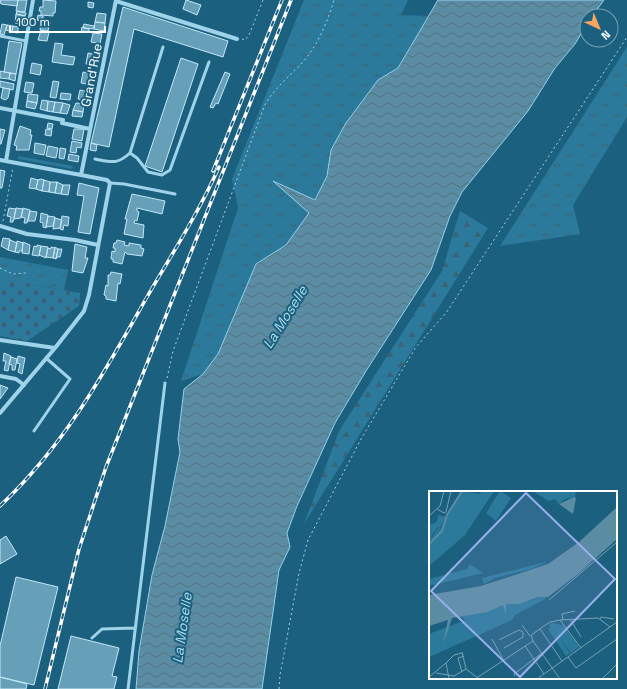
<svg xmlns="http://www.w3.org/2000/svg" width="627" height="689" viewBox="0 0 627 689" font-family="'Space Grotesk',sans-serif">
<style>
.grass{fill:url(#grass-tufts)}
.forest{fill:url(#forest-firs)}
.cemetery{fill:url(#cemetery-stones)}
.water{fill:url(#water-waves);stroke:#92d1eb}
.building{fill:#669fb8;stroke:#c3e7f7}
.lines{fill:none;stroke-linecap:round;stroke-linejoin:round}
.path{stroke:#9fd3e9;stroke-width:1;stroke-dasharray:2 3;stroke-linecap:butt}
.lane{stroke:#9fd3e9;stroke-width:3}
.street{stroke:#9fd3e9;stroke-width:4}
.rail-casing{stroke:#fff;stroke-width:3.5}
.rail{stroke:#1c607f;stroke-width:2;stroke-dasharray:6;stroke-linecap:butt}
.labels{text-anchor:middle;stroke-width:4;stroke-linejoin:round;paint-order:stroke}
.street-label{font-size:13px;fill:#fff;stroke:#1c607f}
.water-label{font-size:14px;font-style:italic;fill:#aadcf1;stroke:#1c607f}
.inset-river{fill:none;stroke:#5a8ca3;stroke-width:2}
.inset-road{fill:none;stroke:#77a0b2;stroke-width:1}
.view{fill:#99afed;fill-opacity:0.15;stroke:#99afed;stroke-width:2}
.inset-edge{fill:none;stroke:#fff;stroke-width:2}
</style>
<defs>
<pattern id="grass-tufts" width="24" height="20" patternUnits="userSpaceOnUse"><rect width="24" height="20" fill="#2b7a9c"/><path d="M3 7l-1-3M5 7V3M7 7l1-3M15 17l-1-3M17 17v-4M19 17l1-3" fill="none" stroke="#3c6374"/></pattern>
<pattern id="forest-firs" width="22" height="20" patternUnits="userSpaceOnUse"><rect width="22" height="20" fill="#2b7a9c"/><path d="M5 1l3.5 6h-7zM16 11l3.5 6h-7z" fill="#3c6374"/></pattern>
<pattern id="cemetery-stones" width="16" height="16" patternUnits="userSpaceOnUse"><rect width="16" height="16" fill="#2b7a9c"/><path d="M2 7V4a2 2 0 0 1 4 0v3zM10 15v-3a2 2 0 0 1 4 0v3z" fill="#3c6374"/></pattern>
<pattern id="water-waves" width="16" height="10" patternUnits="userSpaceOnUse"><rect width="16" height="10" fill="#5a8ca3"/><path d="M0 5q4-4 8 0t8 0" fill="none" stroke="#547280"/></pattern>
</defs>
<rect width="100%" height="100%" fill="#1c607f"/>
<path class="grass" d="M304,0h104l-7,15 27,1 -30,52 -20,12 -32,43 -15,27 -4,26 -12,24 -40,-18 34,31 -23,32 -30,19 -38,90 -15,20 -22,7 57,-173 -6,-29z
M627,47v70l-54,88 7,29 -80,12z
M18,156l55,10 -1,3 -54,-10z
M0,257l68,13 -4,20 -64,-11z"/>
<path class="forest" d="M460,211l28,17 -184,296 35,-93 103,-160z"/>
<path class="cemetery" d="M0,279l80,14 -1,13 -52,35 -27,-5z"/>
<path class="water" d="M438,0h166l-12,16h-5v8l-12,20 -20,24 -27,43 -66,81 -12,24 -19,54 -65,101 -31,52 -38,83 -10,27 3,14 -11,23 -17,119h-126l3,-38 13,-76 13,-49 15,-74 -2,-13 6,-50 19,-15 15,-20 38,-90 30,-19 23,-32 -36,-32 42,19 12,-24 4,-26 15,-27 32,-43 20,-12z"/>
<path class="building" d="M0,0h18l-1,6 -16,-2z
M18,0h9l-2,12 -9,-1z
M43,0l13,1 -1,12h-2v3l-12,-1v-4h-2l1,-4h3z
M186,0l15,5 -4,10 -14,-6z
M88,2l6,1 -1,5 -5,-1z
M123,7l105,34 -5,16 -89,-28 -25,118 -18,-4z
M17,11l9,2 -1,3 -9,-2z
M97,13l9,1 -1,9 -10,-1z
M16,14l9,2 -1,8 -9,-1z
M38,15l5,1v5l-6,-1z
M41,21l9,1 -2,9 -8,-1z
M95,22l10,1 -1,8 -10,-2z
M2,24l5,1 -3,10 -4,-1z
M84,24l10,2v3l-11,-1z
M7,25l6,1 -1,6 -6,-2z
M13,26l5,1v6l-6,-1z
M82,27l7,2v3h-8z
M41,30l8,2 -2,9 -9,-1z
M93,33l9,1 -2,10 -9,-2z
M9,41l13,2 -6,31 -12,-2z
M55,43l8,1 -2,11 14,2 -2,8 -21,-3z
M88,53l10,2 -2,11 -10,-2z
M181,58l17,6 -36,108 -17,-6z
M32,63l10,2 -2,10 -10,-2z
M0,71l10,2 -1,6 -9,-1z
M83,72l10,2 -2,11 -10,-2z
M225,72l5,2 -12,30 -2,-1 -3,5 -3,-1z
M10,73l6,1 -1,7 -6,-2z
M0,81l14,3 -1,6 -13,-3z
M53,81l6,1 -3,16 -6,-1z
M26,82l8,1 -2,10 -8,-1z
M3,88l7,1 -2,9 -3,2 -4,-2z
M80,90l9,2 -2,9 -9,-2z
M61,93l10,1 -1,6 -10,-1z
M28,94l10,1 -1,8 -10,-2z
M42,100l6,1 -1,10 -7,-2z
M27,101l10,2 -2,6 -9,-2z
M48,101l7,1 -2,10 -6,-1z
M55,102l8,1 -3,10 -7,-1z
M63,103l7,2 -3,9 -7,-1z
M76,103l8,1 -1,8 -10,-2z
M73,110l10,2 -1,5 -10,-1z
M48,123l5,1 -1,5 -5,-1z
M20,126l11,4 -1,5h2l-3,15h-13l1,-4 -3,-1z
M0,129l5,1 -4,14h-1z
M46,129l6,1 -1,6 -6,-1z
M74,129h10l-2,12 -10,-2z
M72,141l10,2 -1,5 -4,-1 -1,6 -6,-1z
M35,143l11,2 -2,10 -10,-2z
M91,143l6,2 -1,6 -6,-1z
M48,146l10,2 -2,10 -10,-2z
M60,148l6,1 -2,10 -5,-1z
M69,154l10,2 -1,6 -10,-2z
M0,170l5,1 -3,17h-2z
M31,178l7,2 -2,9 -7,-1z
M41,179l3,1 -2,11 -6,-2 2,-9z
M44,180l6,2 -1,10 -7,-1z
M50,182h7l-2,11 -6,-1z
M57,182l6,3 -2,9 -6,-1z
M79,183l20,5 -9,46 -12,-2 6,-36 -7,-1z
M63,185h7l-2,10 -7,-1z
M132,194l33,7 -3,13 -25,-6v3l2,1 -2,9 -2,-1 -1,3 10,2 -1,13 -19,-4 3,-15h-2z
M9,208l7,1 -3,13h-3l1,-5 -4,-1z
M16,208l7,1 -2,9 -7,1z
M23,208l7,2 -3,13h-3l1,-5 -4,-1z
M30,211l7,1 -2,9h-7z
M41,213l7,2 -2,13 -3,-1v-4l-3,-1z
M48,216l7,1 -2,9 -7,1z
M62,216l7,1 -1,9 -4,-1 -1,5 -3,-1z
M55,218l7,2 -2,8 -7,1z
M3,238l7,1 -2,11 -7,-4z
M10,240l7,3 -2,9 -7,-2z
M117,240l8,2 -1,3 5,1v-3l12,2v3l3,1 -2,7 -15,-2 -2,-2 -3,12 -9,-2v-3h-2l1,-8 3,1v-4h-2l1,-5h2z
M17,241l6,2 -1,8h-3v2l-4,-1z
M23,242l7,3 -1,9 -7,-1z
M75,244l12,3 -2,11h3l-5,15 -11,-2z
M37,245l4,1 -2,10 -7,-1 2,-9 3,1z
M41,246l7,1 -2,11 -7,-3z
M51,247l4,1 -2,10 -7,-1 2,-9 3,1z
M55,247l3,2 -2,10 -3,-1z
M58,249h4l-2,8h-3l-1,2z
M111,272l11,2 -2,10 -2,-1 -2,18 -10,-2v-3l-2,-1 2,-10 2,1v-11h2z
M4,353l7,3 -3,15 -4,-1 2,-9h-3z
M18,356l7,2 -3,16 -4,-2 2,-8 -3,-1z
M11,357l6,2 -2,11h-3v-5l-3,-1z
M0,385l8,3 -8,11z
M6,536l11,18 -17,10v-24z
M16,577l42,10 -24,98 -34,-8v-31z
M71,636l48,12 -7,28 5,1 -3,12h-56z
M0,677l27,7 -1,5h-26z"/>
<g class="lines">
<path class="path" d="M242,39l3,1 4,-5 14,-35
M3,221l10,-54
M0,268l13,6 13,-1
M167,378l6,-27 91,-244c9,-18 24,-29 38,-44 16,-18 25,-40 32,-63
M279,689l1,-14 19,-102 9,-33 53,-101 55,-92 30,-34 181,-276"/>
<path class="lane" d="M0,36l26,5
M163,47l-33,106 7,5 11,14 14,3 8,-5 39,-108
M95,159c16,3 22,6 35,-6
M110,183l14,1 51,10
M34,431l36,-52 -24,-21
M92,638l10,-9 33,-1
M128,689l37,-306"/>
<path class="street" d="M116,1l121,38
M0,108l63,12 -1,3 28,6
M0,160l81,15 35,-175
M6,161l27,-161
M0,226l27,8 48,6 23,5
M0,340l55,8 29,-37 5,-16 21,-112 -3,-3 -26,-5
M0,376l16,3 8,6
M0,413l55,-65"/>
<defs>
<path id="rail" d="M213,171l69,-171
M0,506c65,-61 104,-133 147,-209 25,-43 52,-85 72,-130
M45,689l34,-140 27,-82 185,-467"/>
</defs>
<use href="#rail" class="rail-casing"/>
<use href="#rail" class="rail"/>
</g>
<g class="labels">
<g class="street-label">
<text transform="translate(91 75) rotate(-79)" y="5">Grand'Rue</text>
</g>
<g class="water-label">
<text transform="translate(285 317) rotate(-58)" y="5">La Moselle</text>
<text transform="translate(182 628) rotate(-82)" y="5">La Moselle</text>
</g>
</g>
<g transform="translate(429 491)">
<rect width="188" height="188" fill="#1c607f"/>
<path d="M33,0l18,3 2,-3h12l-29,44 -36,31v-23l12,-15zM103,0h44l-1,6 -10,2 -6,5 -4,-5 -6,2zM41,73l13,9 -54,13v-7l38,-10zM114,105l4,2 -32,17 -3,5 -83,37v-23l18,-7 -3,18 4,-18 17,-7 -3,-4 26,-4 15,-7 3,7v-8h14zM122,136l19,26 -1,1 -3,2 -18,-27z" fill="#2b7a9c"/>
<path d="M9,24l8,2 -8,15 -9,10v-5h3l7,-10 -4,-2 -6,8v-9l8,-1zM120,70l-18,8 -36,9 -11,6 -2,-6z" fill="#2b7a9c"/>
<path d="M122,132l12,2 16,22 -8,6 -22,-28z" fill="#2b7a9c"/>
<path d="M10,27l2,2 -3,7 -9,12v-14l3,2z" fill="#2b7a9c"/>
<path d="M71,0l11,7 -15,23 -10,-8z" fill="#2b7a9c"/>
<path d="M145,6l2,1 -3,16 -14,-10zM188,16v32l-39,35 -30,23h-10l-18,7h-14v10l-3,-9 -15,7 -36,6 -9,27 5,-25 -19,6v-31l52,-9 67,-22 31,-22z" fill="#5a8ca3"/>
<path class="inset-river" d="M0,53l13,-13 5,-16 15,-24"/>
<path class="inset-road" d="M8,18l7,4 2,-1 5,-21M0,25l11,-10 4,-15M120,109l68,-58M141,128l11,18M171,128l1,-2 13,2M131,129l38,-2 12,9M134,129l-1,-6 13,-3M93,134l8,11M111,138l22,32M63,148l12,22M70,149l20,-10 4,2v5l-19,11M104,150l-2,-6 19,-13 10,-2 21,28M96,155l19,28M33,161l4,17 13,10M139,166l8,11 41,-29M17,172l8,-8 8,-2M17,172l3,16M33,181l-4,-14 6,-2M7,182l18,3 12,-7M86,185l-1,-2 28,-21M0,186l17,-14M46,188l58,-38 27,38M108,188l80,-57M173,188l15,-15"/>
<path class="view" d="M97,2l89,86 -95,98 -89,-86z"/>
<rect width="188" height="188" class="inset-edge"/>
</g>
<g transform="translate(599 28) rotate(136)"><circle r="19" fill="#1c607f" stroke="#77a0b2"/>
<path d="M0-3L7 15L0 10L-7 15Z" fill="#faa55c"/>
<text y="-6" font-size="11" font-weight="bold" text-anchor="middle" fill="#ffffff">N</text>
</g>
<path d="M10 26v6h95v-6" fill="none" stroke="#ffffff" stroke-width="2"/>
<text x="16" y="26" font-size="12" fill="#ffffff" stroke="#1c607f" stroke-width="3" paint-order="stroke">100 m</text>
</svg>
